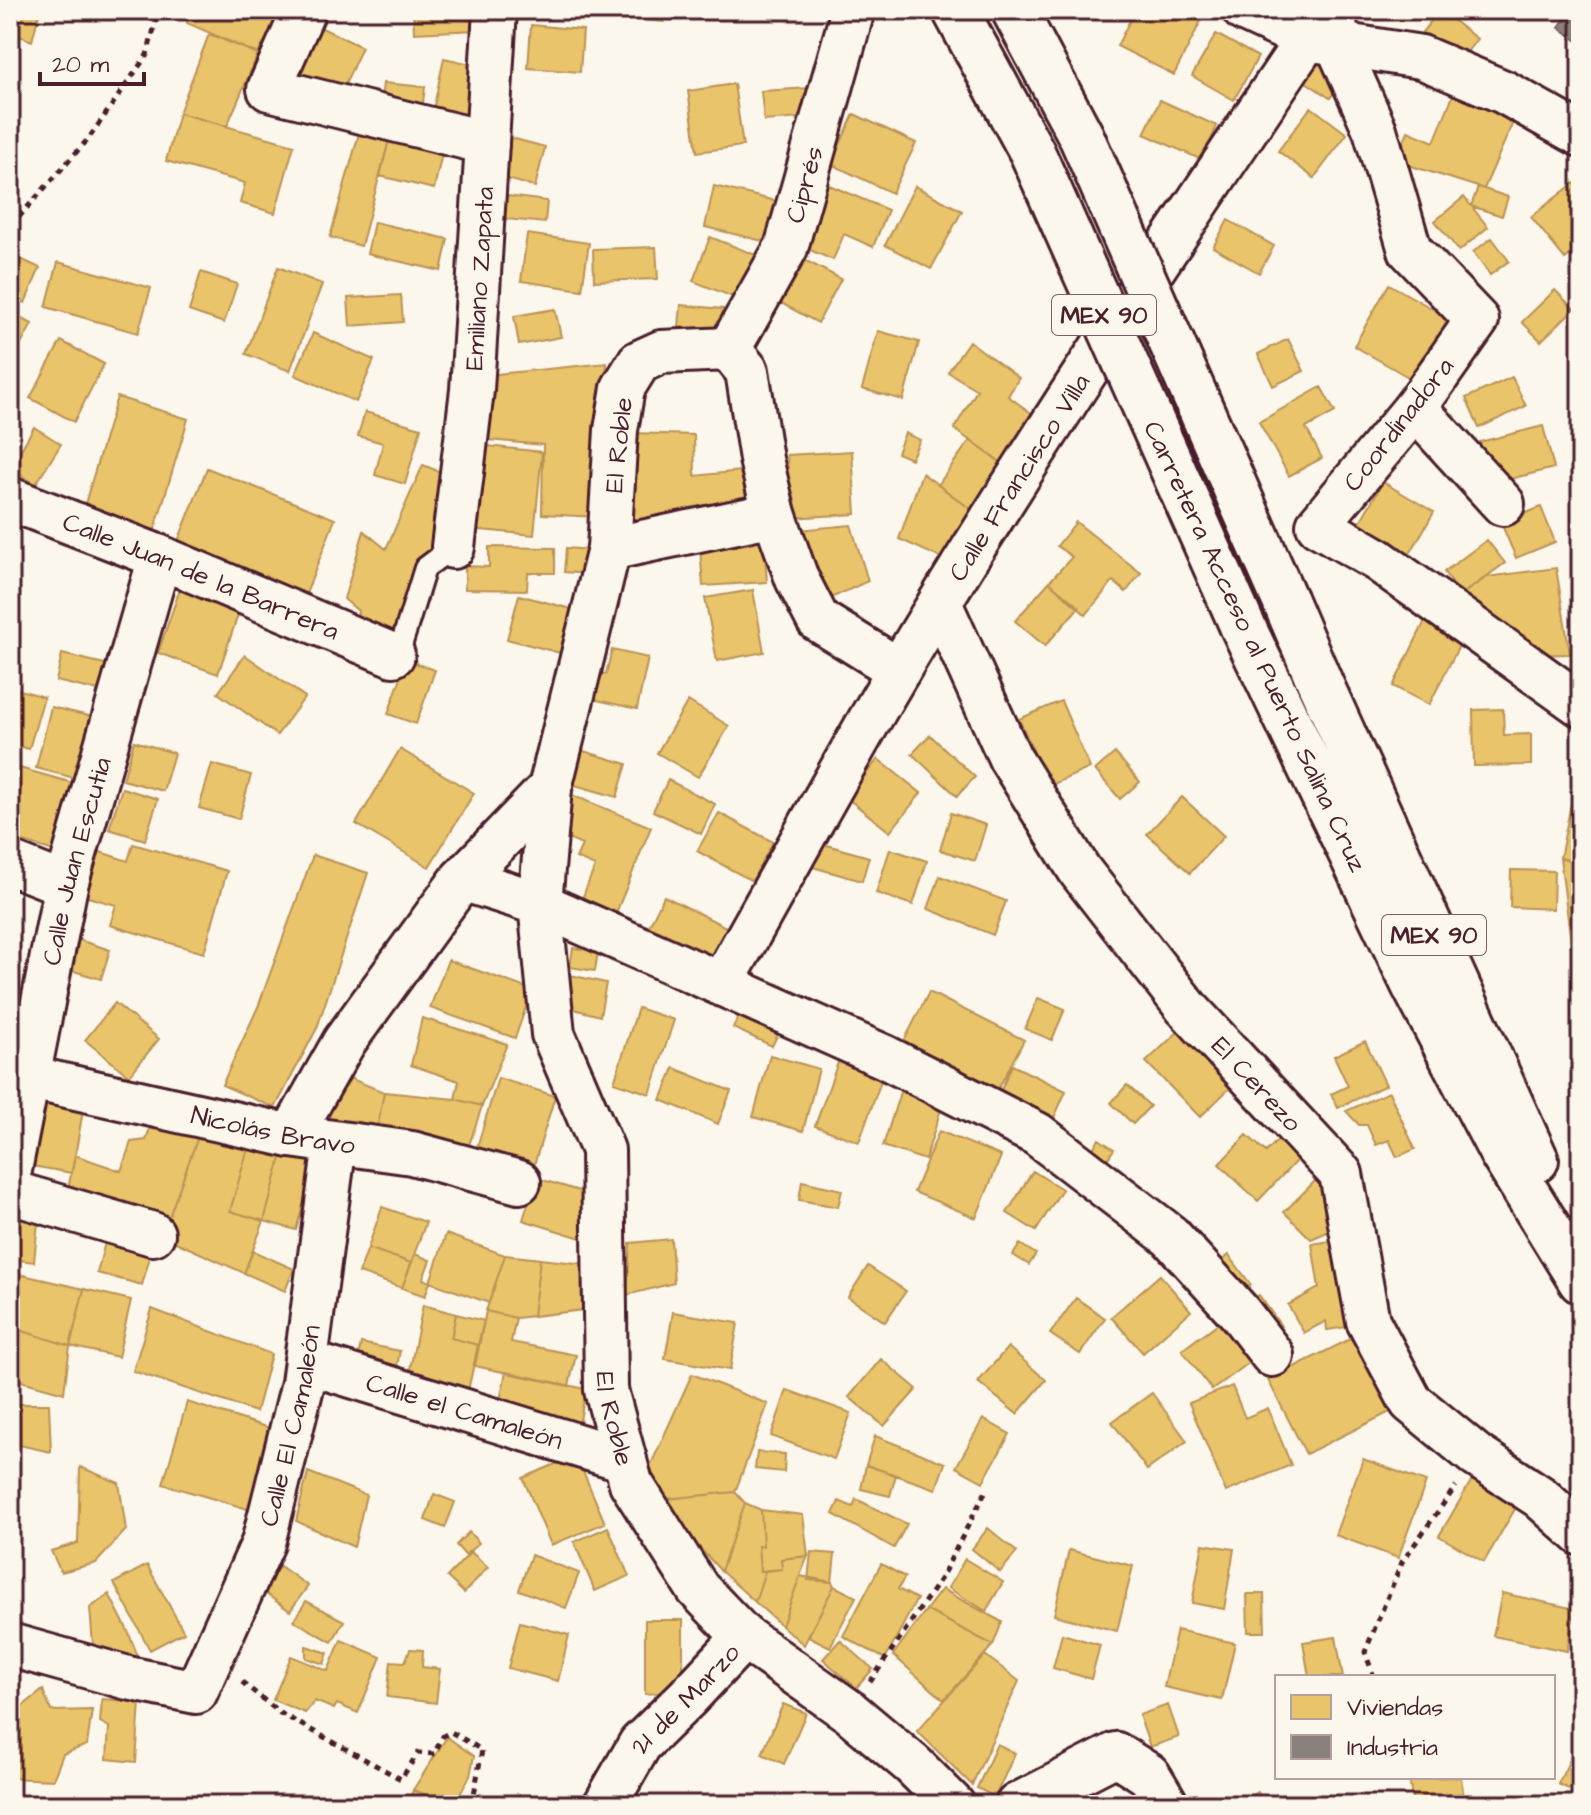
<svg xmlns="http://www.w3.org/2000/svg" width="1591" height="1815" viewBox="0 0 1591 1815" font-family="'Architects Daughter',sans-serif">
<style>
.homes{fill:#e9c46a;stroke:#b99257;stroke-width:2}
.industry{fill:#8a817c;stroke:#776464;stroke-width:2}
.lines{fill:none;stroke-linecap:round;stroke-linejoin:round}
.service-casing{stroke:#4a1f2b;stroke-width:26}
.minor-casing{stroke:#4a1f2b;stroke-width:48}
.primary-casing{stroke:#4a1f2b;stroke-width:50}
.path{stroke:#4a1f2b;stroke-width:5;stroke-dasharray:6 6;stroke-linecap:butt}
.service{stroke:#fbf7ec;stroke-width:20}
.minor{stroke:#fbf7ec;stroke-width:42}
.primary{stroke:#fbf7ec;stroke-width:44}
.primary-bridge-casing{stroke:#4a1f2b;stroke-width:50;stroke-linecap:butt}
.primary-bridge{stroke:#fbf7ec;stroke-width:44}
.labels{text-anchor:middle;stroke-width:8;stroke-linejoin:round;paint-order:stroke}
.shield{fill:#fbf7ec;stroke:#7f6065;stroke-width:2}
.shield-label{font-size:24px;font-weight:bold;fill:#4a1f2b}
.street-label{font-size:26px;fill:#4a1f2b;stroke:#fbf7ec}
</style>
<rect width="100%" height="100%" fill="#fbf7ec"/>
<filter id="ink" filterUnits="userSpaceOnUse"><feTurbulence type="fractalNoise" baseFrequency=".0125" numOctaves="2"/><feDisplacementMap in="SourceGraphic" scale="16" xChannelSelector="R" yChannelSelector="G"/><feConvolveMatrix kernelMatrix="1 2 1 2 8 2 1 2 1" color-interpolation-filters="sRGB"/></filter>
<g filter="url(#ink)">
<path class="homes" d="M10,10h30l-8,31 -22,-9z
M189,10h92l-23,44 -71,-31z
M413,10h64l1,20 -64,3z
M614,10h51l-1,12 -50,-5z
M1135,10h65l5,3 -31,62 -57,-29z
M1440,10l37,29 -18,23 -37,-30z
M309,22l53,25 -24,53 -54,-25z
M531,25l52,5 -3,42 -52,-4z
M209,34l49,20 -31,72 -48,-13z
M1216,34l42,23 -24,43 -42,-24z
M1315,50l32,22 -17,26 -33,-22z
M444,58l36,8 -15,67 -35,-8z
M383,83l42,4 -3,24 -42,-4z
M734,84l9,62 -46,6 -9,-61z
M810,88l3,29 -49,4 -3,-30z
M1453,95l61,25 -30,69 -88,-28 12,-30 26,11z
M1160,100l57,26 -15,34 -58,-26z
M1311,107l36,27 -33,44 -36,-27z
M179,113l115,32 -19,68 -35,-10 5,-20 -79,-22z
M854,114l62,29 -24,50 -61,-29z
M360,130l30,6 -29,110 -31,-9z
M390,136l53,13 -9,40 -54,-13z
M504,136l41,11 -10,40 -41,-12z
M822,182l66,28 -15,37 -29,-13 -11,26 -37,-16z
M1574,183l7,8v55l-16,13 -34,-42z
M714,186l62,15 -9,41 -62,-15z
M915,186l47,25 -31,58 -46,-24z
M1478,187l30,10 -6,19 -31,-10z
M499,195l48,6 -2,22 -48,-5z
M1464,197l24,30 -29,24 -24,-30z
M1228,220l46,26 -15,27 -46,-26z
M374,222l74,17 -7,32 -74,-17z
M527,234l62,9 -7,47 -61,-9z
M710,237l56,22 -18,44 -55,-22z
M1492,238l17,23 -19,14 -17,-23z
M656,247l2,32 -64,2 -1,-32z
M791,253l50,26 -23,44 -50,-27z
M10,254l30,14 -15,35 -15,-7z
M58,262l93,26 -13,45 -92,-26z
M278,267l44,17 -32,87 -44,-17z
M201,272l36,12 -13,39 -35,-12z
M1389,284l70,40 -35,62 -70,-40z
M1555,290l19,19 -33,32 -19,-19z
M401,295l2,27 -53,4 -2,-28z
M681,305l42,4 -2,22 -42,-4z
M555,309l6,28 -42,8 -5,-29z
M10,312l22,12 -22,41z
M878,331l41,11 -16,58 -41,-11z
M313,333l61,27 -18,42 -61,-27z
M1288,339l16,32 -31,15 -15,-32z
M61,341l43,23 -30,58 -44,-24z
M969,341l50,37 -11,18 30,22 -35,46 -49,-35 23,-39 -29,-18z
M607,363l-10,154 -55,-3 1,-69 -66,-6 10,-64z
M1512,377l14,29 -47,22 -13,-30z
M1321,387l14,25 -29,16 16,30 -33,18 -30,-54z
M117,397l71,22 -36,120 -71,-22z
M365,412l56,16 -16,56 -30,-9 8,-32 -25,-7z
M1543,426l11,42 -63,16 -11,-42z
M34,427l27,17 -25,40 -26,-15z
M632,433l62,2 1,41 45,-5 11,45 -122,10z
M905,433l15,7 -9,19 -14,-6z
M970,440l33,24 -32,45 -33,-24z
M478,445l64,7 -8,83 -65,-6z
M852,451l4,63 -65,4 -4,-63z
M423,465l27,11 -4,58 -47,104 -42,-18 1,-9 -14,-12 20,-68 22,18z
M207,468l128,51 -31,80 -129,-50z
M922,473l49,36 -30,49 -42,-19z
M1383,482l51,30 -30,52 -51,-30z
M1541,507l14,35 -39,16 -15,-35z
M1076,522l65,51 -15,19 -13,-11 -27,34 -37,-33 23,-25 -15,-11z
M851,525l17,56 -39,18 -32,-69z
M763,531l4,51 -64,4 -4,-51z
M1487,540l18,23 -44,32 -17,-23z
M489,547l66,1v25h-27l-1,17 -62,-1v-23l24,1z
M566,548l24,2 -1,24 -25,-2z
M1556,568l14,86 -40,1 -69,-60 26,-18z
M1049,582l30,25 -34,39 -30,-25z
M182,583l60,20 -24,71 -60,-21z
M753,590l11,62 -47,9 -12,-63z
M519,595l56,15 -11,44 -57,-15z
M1428,615l32,29 -31,61 -36,-19z
M612,650l36,8 -11,51 -49,-11 6,-26 12,2z
M62,654l47,11 -6,27 -47,-11z
M245,655l60,42 -28,38 -59,-42z
M407,660l28,10 -19,54 -28,-10z
M10,687l34,10 -15,52 -19,-5z
M688,701l41,25 -31,51 -41,-24z
M1061,701l29,67 -41,18 -30,-67z
M51,707l47,11 -16,62 -46,-12z
M1503,709l1,26 27,-1v31l-57,1 -1,-56z
M930,735l45,42 -18,19 -45,-42z
M134,741l40,12 -11,38 -40,-11z
M570,747l57,17 -10,33 -56,-16z
M400,749l74,44 -45,74 -73,-43z
M1115,753l25,29 -20,17 -25,-29z
M878,759l43,34 -31,39 -43,-34z
M212,764l39,11 -12,44 -40,-11z
M16,767l64,18 -19,68 -51,-15v-50z
M668,780l47,24 -14,30 -48,-23z
M122,788l36,11 -13,41 -36,-11z
M562,791l89,36 -37,91 -34,-14 15,-38 -19,-8 6,-13 -21,-9 9,-23 -15,-6z
M1182,797l42,39 -34,37 -43,-39z
M1571,804l10,2v57l-21,-5z
M719,813l54,29 -21,39 -55,-30z
M951,813l35,12 -11,36 -35,-11z
M816,842l53,15 -7,24 -53,-15z
M133,844l94,27 -23,82 -94,-28 6,-20 -32,-9 13,-45 31,10z
M890,849l37,12 -14,44 -37,-12z
M313,855l55,18 -51,155 -42,80 -53,-23 36,-78z
M1560,858l21,5v110h-6z
M1511,870l43,1 -1,38 -43,-2z
M940,876l66,25 -13,34 -65,-26z
M664,896l64,32 -18,36 -64,-32z
M76,939l34,11 -9,29 -34,-10z
M573,948l25,3 -3,20 -25,-4z
M448,960l84,30 -17,48 -85,-30z
M1575,973h6v70z
M566,974l40,9 -6,33 -30,-8z
M929,992l95,48 -27,51 -94,-48z
M1038,998l27,11 -13,31 -27,-11z
M115,1003l44,36 -30,37 -44,-36z
M638,1008l36,12 -24,74 -36,-12z
M742,1008l40,18 -10,20 -39,-18z
M422,1018l85,26 -25,62 -27,-7 4,-18 -48,-16z
M1183,1027l53,55 -36,35 -54,-55z
M1365,1041l21,44 -48,23 -7,-14 17,-8 -14,-30z
M841,1054l44,16 -26,72 -44,-16z
M770,1055l49,14 -16,62 -50,-14z
M1012,1065l54,26 -12,27 -54,-26z
M674,1068l57,23 -13,33 -57,-24z
M344,1076l40,16 -7,38 -57,-5z
M498,1078l57,18 -24,79 -57,-18z
M903,1083l42,13 -20,64 -42,-14z
M1127,1085l23,21 -17,18 -22,-21z
M384,1092l71,7 27,7 -16,48 -89,-24z
M1389,1092l26,57 -18,8 -8,-17 -13,5 -9,-20h-8l-13,-14z
M38,1096l46,9 -12,68 -46,-8z
M152,1122l47,12 -37,102 -96,-37 9,-44 46,16 10,-29 15,-2z
M939,1131l62,25 -25,62 -62,-26z
M199,1134l52,4 -21,73 34,10 -20,52 -82,-37z
M1247,1135l19,17 12,-12 20,19 -40,42 -39,-37z
M251,1138l33,9 -20,74 -34,-10z
M1099,1139l15,10 -11,17 -15,-10z
M284,1147l33,10 -21,73 -32,-9z
M1033,1171l29,18 -26,42 -29,-18z
M1322,1174l22,51 -33,14 -27,-27z
M536,1178l60,18 -12,43 -61,-19z
M802,1181l40,9 -4,17 -39,-7z
M382,1207l44,15 -15,41 -43,-15z
M15,1210l24,2 -5,50 -24,-3z
M110,1223l46,12 -14,50 -45,-12z
M446,1234l59,21 -16,48 -59,-21z
M671,1239l3,44 -47,12 3,-52z
M1343,1239l4,88 -20,3 -1,-9 -22,12 -16,-28 31,-17 -7,-44z
M1020,1244l16,10 -7,11 -16,-10z
M368,1248l43,15 -9,25 -43,-15z
M253,1251l41,18 -9,22 -41,-18z
M415,1254l15,6 -7,19 7,3 -5,14 -23,-8z
M505,1255l35,4 -7,57 -17,2 -30,-7z
M1229,1255l22,30 -14,11 -22,-30z
M540,1259l54,6 -3,44 -58,7z
M868,1266l38,25 -21,31 -37,-25z
M14,1273l70,16 -14,57 -60,-19v-34z
M1160,1275l31,36 -48,42 -32,-36z
M84,1289l47,11 -13,57 -48,-11z
M1259,1295l22,31 -15,11 -22,-32z
M1076,1298l29,20 -25,36 -30,-20z
M423,1305l33,9 -5,24 27,7 -12,55 -60,-11z
M152,1309l119,45 -15,58 -123,-41z
M486,1311l30,7 -5,24 65,13 -7,31 -94,-20z
M673,1312l65,11 -8,47 -65,-11z
M1232,1313l30,40 -50,37 -30,-40z
M456,1314l28,7 -6,24 -27,-7z
M10,1327l60,19 -6,47 -50,-14 -4,12z
M1358,1335l38,74 -90,45 -38,-74z
M361,1343l39,8 -6,30 -39,-8z
M1008,1347l38,33 -29,34 -39,-32z
M881,1359l36,30 -33,37 -35,-29z
M506,1372l80,17 -10,52 -79,-27z
M692,1374l76,30 -33,88 -79,8 -8,-29z
M1232,1386l13,32 23,-10 23,57 -65,27 -37,-89z
M787,1390l64,23 -17,46 -63,-23z
M1152,1393l35,48 -40,29 -35,-48z
M187,1402l92,29 -24,80 -92,-27z
M10,1404h39l2,48 -41,-9z
M983,1419l27,15 -27,48 -27,-15z
M875,1436l70,27 -9,26 -70,-24z
M757,1452l28,2 -1,18 -29,-3z
M576,1455l29,68 -54,22 -28,-67z
M1363,1459l63,23 -28,76 -63,-23z
M866,1465l30,10 -6,21 -29,-7z
M80,1467l39,16 7,47 -30,33 -35,9 -10,-21 27,-8z
M1477,1471l45,26 -38,65 -45,-26z
M308,1472l58,23 -12,52 -58,-26z
M735,1492l10,11 -24,68 -65,-71z
M434,1494l21,8 -10,26 -20,-8z
M856,1499l51,25 -13,24 -61,-34 6,-13 14,6z
M745,1503l16,7 2,36h-5l2,25h5l-10,31 -34,-31z
M761,1510l42,5 5,41 -27,3 1,10 -22,2 -2,-25h5z
M608,1527l21,49 -34,15 -21,-49z
M988,1528l29,24 -17,20 -28,-23z
M469,1532l10,11 -14,12 -9,-10z
M1203,1544l31,5 -10,60 -32,-6z
M1069,1550l64,16 -16,65 -63,-16z
M471,1552l17,15 -24,26 -17,-16z
M811,1552l24,2 -3,28 -24,-2z
M531,1555l48,18 -13,35 -47,-18z
M808,1556l-8,20 -18,50 -27,-24 10,-31 17,-2 -1,-10z
M965,1559l38,23 -17,29 -38,-23z
M881,1564l24,13 -7,12 19,10 -32,60 -42,-23z
M147,1565l37,67 -34,18 -36,-67z
M280,1566l28,20 -18,25 -28,-20z
M800,1576l32,6 2,4 -30,59 -22,-19z
M834,1586l22,11 -26,50 -22,-11z
M942,1589l60,33 -9,23 -67,-35z
M1502,1593l73,16 -8,42 -74,-15z
M109,1594l18,35 12,30 -46,-14 -3,-37z
M1247,1594h17l1,38h-17z
M306,1601l38,20 -12,21 -38,-21z
M926,1610l67,35 -49,55 -51,-45z
M645,1620h38v71l-38,3z
M520,1622l49,13 -11,46 -50,-13z
M1177,1630l58,13 -13,57 -58,-13z
M1062,1634l38,11 -9,34 -38,-11z
M1336,1637l7,40h-34l-6,-35z
M341,1640l40,17 -23,56 -21,-9 -3,5 -19,-8 -10,12 -32,-13 18,-44 37,15z
M840,1640l33,29 -17,19 -33,-29z
M306,1646l22,7 -4,11 -18,-6z
M410,1649l13,1 -1,17 18,2 -4,34 -49,-6 4,-36 14,1z
M985,1655l34,26 -47,104 -55,-54z
M43,1690l8,21 41,-1 -5,35 -24,9 -10,26 -43,-2v-72l9,3z
M102,1699l38,3 -4,60 -29,-3 2,-32 -9,-5z
M783,1704l23,9 -22,51 -22,-10z
M1168,1705l11,32 -29,10 -11,-32z
M447,1737l27,19 -4,20 -16,29 -41,-15z
M1581,1737v58l-23,-11z
M997,1744l18,9 -20,44 -18,-9z
M1461,1777l4,28h-52l-4,-27z
M413,1790l36,15h-41z
M1258,1792l7,13h-33z"/>
<path class="industry" d="M1571,10h10v34l-22,-17z"/>
<g class="lines">
<defs>
<path id="service" d="M393,655l7,-6 25,-81 28,-21"/>
<g id="minor">
<path d="M304,10l-35,79 218,54"/>
<path d="M1244,10l63,29"/>
<path d="M1335,10l1,32 39,88 35,120 67,70 -62,88 -97,117 60,35 203,145"/>
<path id="s1" d="M729,349l57,-101 67,-238"/>
<path d="M1415,408l88,96"/>
<path id="s2" d="M10,499l150,58 233,98"/>
<path id="s3" d="M453,547l19,-157 23,-380"/>
<path d="M609,549l165,-35"/>
<path id="s4" d="M940,603l70,155 70,113 106,136 155,167 27,147 43,81 66,54 63,41 41,37"/>
<path id="s5" d="M899,670l-81,-50 -21,-41 -23,-65 -13,-55 -14,-88 -18,-22 -68,3 -22,10 -16,26 -7,42 -7,119 -59,239 -10,116 13,130 50,116 3,240 25,93 67,106 46,48 106,75 63,53 40,40"/>
<path d="M10,863l56,22"/>
<path d="M462,879l78,25 181,80 164,73 152,77 133,102 69,76 33,43"/>
<path id="s6" d="M721,984c60,-105 117,-212 179,-316 128,-214 268,-422 407,-629l114,18 83,35 77,43"/>
<path id="s7" d="M27,1077l264,59 121,17 107,29"/>
<path d="M291,1136l53,-94 118,-163 88,-91"/>
<path id="s8" d="M10,1170l56,-285 94,-328"/>
<path d="M10,1192l143,42"/>
<path id="s9" d="M306,1362l319,98"/>
<path id="s10" d="M10,1645l118,33 68,14 67,-149 40,-160 32,-240"/>
<path id="s11" d="M605,1805l35,-61 48,-47 56,-60"/>
<path d="M1017,1805l99,-51 33,21 18,30"/>
</g>
<path id="primary" d="M1285,601l35,82 216,477
M1242,625l172,360 88,168 79,128"/>
</defs>
<use href="#service" class="service-casing"/>
<use href="#minor" class="minor-casing"/>
<use href="#primary" class="primary-casing"/>
<path class="path" d="M10,225l8,-7 71,-80 58,-83 12,-45
M1374,1677l-9,-25 37,-90 54,-76
M242,1682l38,31 121,66 17,-26 16,1 9,-18 8,-4 31,18 -9,50 12,5
M870,1682l71,-104 46,-89"/>
<use href="#service" class="service"/>
<use href="#minor" class="minor"/>
<use href="#primary" class="primary"/>
<defs>
<path id="primary-bridge" d="M955,10l77,142 210,473
M1014,10l67,126 204,465"/>
</defs>
<use href="#primary-bridge" class="primary-bridge-casing"/>
<use href="#primary-bridge" class="primary-bridge"/>
</g>
</g>
<g class="labels">
<g class="shield">
<rect x="1052" y="295" width="104" height="40" rx="6"/>
<rect x="1382" y="915" width="104" height="40" rx="6"/>
</g>
<g class="shield-label">
<text x="1104" y="323">MEX 90</text>
<text x="1434" y="943">MEX 90</text>
</g>
<g class="street-label">
<text dy="9" stroke="none"><textPath href="#s1" startOffset="182">Ciprés</textPath></text>
<text dy="9" stroke="none"><textPath href="#s3" startOffset="270">Emiliano Zapata</textPath></text>
<text transform="translate(1398 424) rotate(-52)" y="9">Coordinadora</text>
<text transform="translate(618 445) rotate(-84)" y="9">El Roble</text>
<text dy="9" stroke="none"><textPath href="#s6" startOffset="588">Calle Francisco Villa</textPath></text>
<text dy="9" stroke="none"><textPath href="#s2" startOffset="206">Calle Juan de la Barrera</textPath></text>
<text transform="translate(1256 646) rotate(65)" y="9">Carretera Acceso al Puerto Salina Cruz</text>
<text dy="9" stroke="none"><textPath href="#s8" startOffset="316">Calle Juan Escutia</textPath></text>
<text dy="9" stroke="none"><textPath href="#s4" startOffset="580">El Cerezo</textPath></text>
<text dy="9" stroke="none"><textPath href="#s7" startOffset="252">Nicolás Bravo</textPath></text>
<text dy="9" stroke="none"><textPath href="#s9" startOffset="166">Calle el Camaleón</textPath></text>
<text dy="9" stroke="none"><textPath href="#s5" startOffset="1558">El Roble</textPath></text>
<text dy="9" stroke="none"><textPath href="#s10" startOffset="476">Calle El Camaleón</textPath></text>
<text dy="9" stroke="none"><textPath href="#s11" startOffset="134">21 de Marzo</textPath></text>
</g>
</g>
<rect width="1591" height="1815" fill="none" stroke="#fbf7ec" stroke-width="40"/>
<rect x="20" y="20" width="1551" height="1775" fill="none" stroke="#4a1f2b" stroke-width="3" filter="url(#ink)"/>
<rect x="1275" y="1675" width="280" height="104" fill="#fbf7ec" stroke="#b4a19f" stroke-width="2"/>
<rect x="1291" y="1695" width="40" height="24" fill="#e9c46a" stroke="#b4a19f" stroke-width="2"/>
<text x="1347" y="1715" font-size="24" fill="#4a1f2b">Viviendas</text>
<rect x="1291" y="1735" width="40" height="24" fill="#8a817c" stroke="#b4a19f" stroke-width="2"/>
<text x="1347" y="1755" font-size="24" fill="#4a1f2b">Industria</text>
<path d="M40 72v12h104v-12" fill="none" stroke="#4a1f2b" stroke-width="4"/>
<text x="52" y="72" font-size="24" fill="#4a1f2b" stroke="#fbf7ec" stroke-width="6" paint-order="stroke">20 m</text>
</svg>
